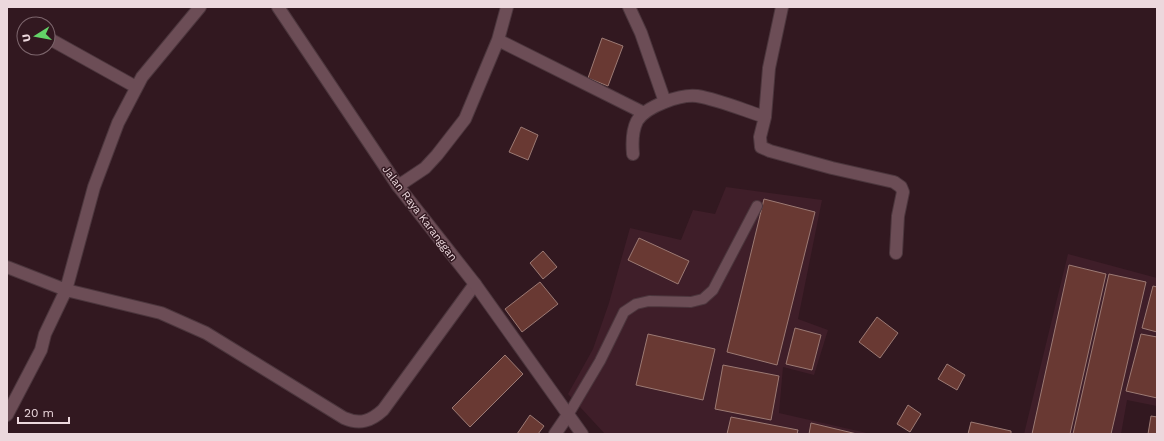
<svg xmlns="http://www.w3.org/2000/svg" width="1164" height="441" viewBox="0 0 1164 441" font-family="'Work Sans',sans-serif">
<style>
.built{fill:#3f1e29}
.building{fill:#693933;stroke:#9c7a74}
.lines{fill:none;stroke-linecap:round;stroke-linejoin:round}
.service-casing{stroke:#4c363d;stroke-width:12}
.minor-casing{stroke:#4c363d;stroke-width:14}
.tertiary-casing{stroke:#4c363d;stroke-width:14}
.service{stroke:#6c4d56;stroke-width:10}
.minor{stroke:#6c4d56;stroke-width:12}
.tertiary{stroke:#6c4d56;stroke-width:12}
.labels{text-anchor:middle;stroke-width:3;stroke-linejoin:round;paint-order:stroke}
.street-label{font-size:11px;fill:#ecd8dd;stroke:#321820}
</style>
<rect width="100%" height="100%" fill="#321820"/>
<path class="built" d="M726,187l96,13 -24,119 30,11 -14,45 -31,-8 -4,46 92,21h-266l-37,-40 25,-45 16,-46 21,-75 51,12 12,-30 22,4z
M1068,254l89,24v128l-30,-6 -6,34h-97z"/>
<path class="building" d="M602,38l21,8 -15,40 -20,-8z
M521,127l17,8 -10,25 -19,-8z
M764,199l51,13 -38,153 -50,-13z
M639,238l50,23 -11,23 -50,-24z
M543,251l14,16 -14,12 -13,-16z
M1069,265l37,9 -36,160h-38z
M1109,274l37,8 -35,152h-38z
M540,282l18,22 -36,28 -17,-23z
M1153,286l4,1v45l-15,-4z
M877,317l21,16 -18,25 -21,-16z
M795,328l26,7 -9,35 -26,-6z
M648,334l67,15 -12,51 -67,-15z
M1141,334l16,3v61l-31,-7z
M505,355l18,19 -53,53 -18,-19z
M947,364l18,11 -8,15 -19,-11z
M723,365l56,11 -8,44 -56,-11z
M908,405l13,9 -11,18 -13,-8z
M530,415l14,11 -6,8h-21z
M1151,416l6,1v17h-9z
M731,417l67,13 -1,4h-70z
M971,422l40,9v3h-43z
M811,423l46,11h-48z"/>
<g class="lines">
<defs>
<path id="service" d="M568,415l32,-54 24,-49 12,-8 13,-3 42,1 12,-3 10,-9 44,-84"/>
<path id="minor" d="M629,7l12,26 24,69
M782,7l-13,61 -4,49 -5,20 1,10 9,4 62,17 62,14 7,5 2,5 -5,24 -2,37
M48,38l88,49
M498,40l146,73
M633,154c-1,-11 -1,-23 4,-33 9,-15 44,-27 60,-25 23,4 46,14 68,21
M398,186l27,-18 12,-13 28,-36 33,-79 9,-33
M7,267l59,23 95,23 45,20 138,85c16,7 27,3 39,-8l92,-126
M7,415l34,-65 4,-16 21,-44 28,-103 24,-64 24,-46 58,-70
M555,434l13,-19"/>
<path id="tertiary" d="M278,7l120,179 77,98 107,150"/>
</defs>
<use href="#service" class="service-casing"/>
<use href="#minor" class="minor-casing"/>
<use href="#tertiary" class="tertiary-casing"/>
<use href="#service" class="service"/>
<use href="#minor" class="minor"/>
<use href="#tertiary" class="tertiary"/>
</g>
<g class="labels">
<g class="street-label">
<text transform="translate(420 213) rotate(53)" y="4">Jalan Raya Karanggan</text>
</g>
</g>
<rect width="1164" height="441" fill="none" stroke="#ecd8dd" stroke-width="16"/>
<g transform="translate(36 36) rotate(259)"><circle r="19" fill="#321820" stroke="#7c656c"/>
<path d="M0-3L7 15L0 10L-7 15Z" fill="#64d468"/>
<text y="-6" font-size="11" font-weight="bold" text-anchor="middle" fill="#ecd8dd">U</text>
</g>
<path d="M18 417v6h51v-6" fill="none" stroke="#ecd8dd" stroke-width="2"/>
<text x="24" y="417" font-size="12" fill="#ecd8dd" stroke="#321820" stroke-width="3" paint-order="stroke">20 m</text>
</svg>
